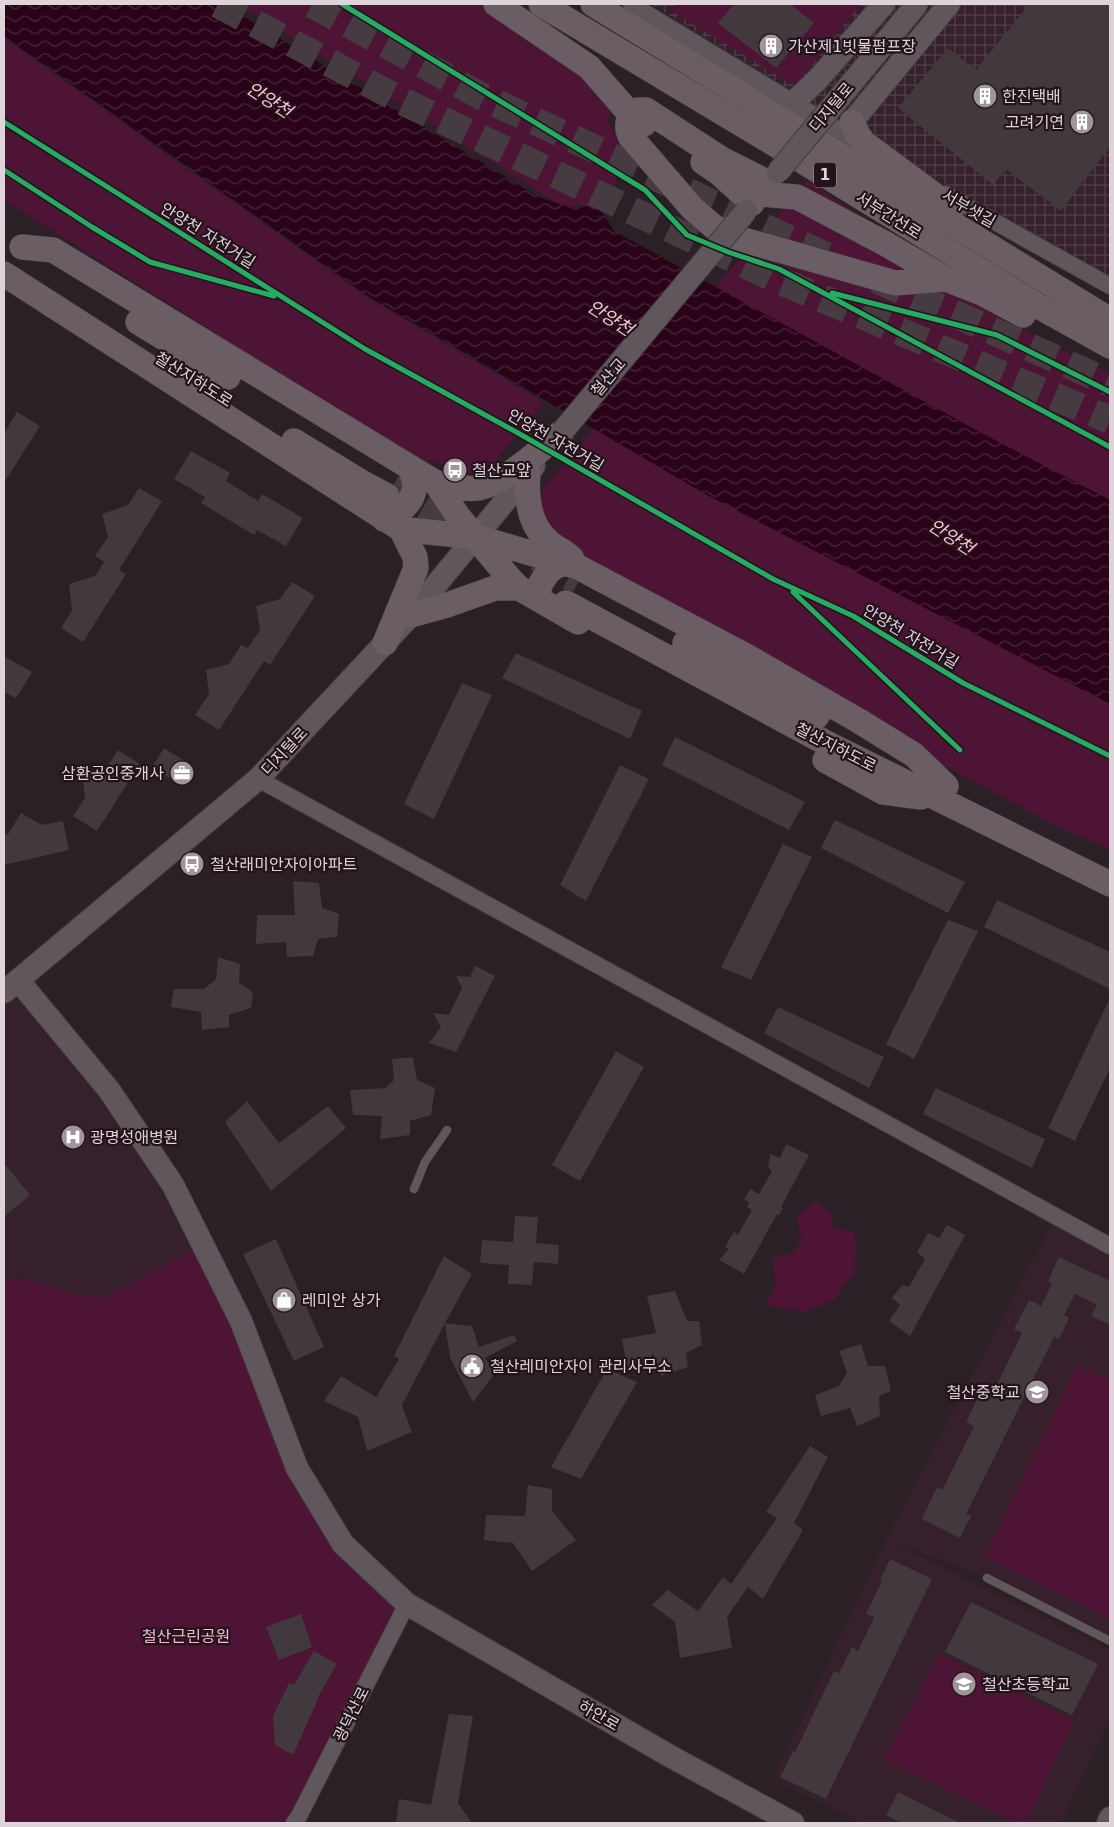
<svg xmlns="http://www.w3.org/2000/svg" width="1114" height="1827" viewBox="0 0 1114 1827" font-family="'DejaVu Sans','Noto Sans KR',sans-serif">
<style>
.built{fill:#35202b}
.industrial{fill:url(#industrial-grid)}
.park{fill:#4d1435}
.water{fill:url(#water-waves)}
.building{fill:#41393d}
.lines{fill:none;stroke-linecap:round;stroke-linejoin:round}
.primary-tunnel{stroke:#453b40;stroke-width:25;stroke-dasharray:25 12;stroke-linecap:butt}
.highway-tunnel{stroke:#453b40;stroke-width:28;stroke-dasharray:28 14;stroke-linecap:butt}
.lane-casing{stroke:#433b3f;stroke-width:9}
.street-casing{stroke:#433b3f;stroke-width:18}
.secondary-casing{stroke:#433b3f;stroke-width:24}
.primary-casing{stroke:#433b3f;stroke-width:26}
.lane{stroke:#5f575b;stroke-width:8}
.street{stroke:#5f575b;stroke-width:16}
.secondary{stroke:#5f575b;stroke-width:22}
.primary{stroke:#6a5e64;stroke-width:25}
.secondary-bridge-casing{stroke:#433b3f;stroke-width:24;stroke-linecap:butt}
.secondary-bridge{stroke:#5f575b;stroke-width:22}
.cycleway-casing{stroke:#23131b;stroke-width:8}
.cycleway{stroke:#26ab63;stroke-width:5}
.labels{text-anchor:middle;stroke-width:4.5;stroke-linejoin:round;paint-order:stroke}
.shield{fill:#23131b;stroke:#a79aa0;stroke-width:1}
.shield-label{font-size:15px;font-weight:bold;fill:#dfd4d9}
.poi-label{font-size:16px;fill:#dfd4d9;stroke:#23131b;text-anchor:start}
.street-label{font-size:16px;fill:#dfd4d9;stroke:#23131b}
.park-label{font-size:16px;fill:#f7b7d5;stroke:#23131b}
.water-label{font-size:18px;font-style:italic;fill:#ffbfde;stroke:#23131b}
</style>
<defs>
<pattern id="industrial-grid" width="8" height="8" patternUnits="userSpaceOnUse" patternTransform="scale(1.25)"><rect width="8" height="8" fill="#35202b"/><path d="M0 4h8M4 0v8" fill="none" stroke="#524049"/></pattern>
<pattern id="water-waves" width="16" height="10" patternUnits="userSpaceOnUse" patternTransform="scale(1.25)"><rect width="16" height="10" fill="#2a0319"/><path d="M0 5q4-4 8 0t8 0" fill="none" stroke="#48273a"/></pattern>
</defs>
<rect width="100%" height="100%" fill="#2a2025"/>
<path class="built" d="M18,980l91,110 93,153 -29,19 -68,35 -23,-1 -52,-16 -26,-1v-287z
M1056,1216l54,30v395l-123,-63 -94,-36 217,108v69l-49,104h-201l-87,-44 113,-240z"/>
<path class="industrial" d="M651,4h459v274l-114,-62z"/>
<path class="park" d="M237,4h242l107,74 26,35 -5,8 25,30 -10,13 -21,54 -22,-15 -11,6z
M676,4h185l-66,82 -124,-75z
M4,38l364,260 177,105 -59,69 -29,2 -25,-15 -6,7 -422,-266z
M807,180l224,154 79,39v477l-50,-22 -167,-90 -322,-187 -38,-51z
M816,1202l16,12 1,14 22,4 1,38 -22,30 -30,12 -38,-7 10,-21 -4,-25 21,-7 8,-13 -5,-24z
M202,1243l141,301 64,60 -113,219h-290v-544l26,1 52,16 23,1 68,-35z
M1077,1365l33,15v239l-125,-62z
M939,1654l135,67 -48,102h-8l-134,-63z"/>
<path class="water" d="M4,4h220l313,192 37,13 23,-5 17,27 375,206 121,63v204l-405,-210 -336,-197 -365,-261z"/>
<path class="building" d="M734,4h56l24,19 -38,45 -58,-45z
M1029,4h81v143l-49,64 -55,-42 -13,16 -95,-77 50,-60 28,22z
M17,412l23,14 -36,57v-50z
M191,451l39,22 -4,8 32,20 4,-7 41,24 -17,28 -29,-16 -3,5 -53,-32 4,-6 -31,-18z
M139,488l23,13 -43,69 7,4 -43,68 -22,-14 11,-18 -3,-26 26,-8 9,-14 -9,-6 13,-19 -6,-23 26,-9z
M292,582l23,14 -45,69 -6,-4 -45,69 -24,-15 14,-21 -3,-24 23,-6 12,-19 7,3 12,-18 -4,-24 24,-7z
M516,653l126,58 -12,28 -128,-61z
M4,656l28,16 -16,26 -12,-6z
M462,683l30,12 -58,124 -30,-15z
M675,737l130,65 -16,28 -127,-65z
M164,748l30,19 -12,19 -30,-19z
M118,750l22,14 -43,67 -24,-15 12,-18 -3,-25 23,-3z
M620,765l29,14 -63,122 -26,-16z
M21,813l21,12 21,-4 6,29 -65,15v-30l4,-1z
M835,820l130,62 -17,31 -127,-65z
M783,844l29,13 -61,123 -30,-13z
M293,881l26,2 3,25 17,6 -2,23 -19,2 -5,17 -26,1 -1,-15 -30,2 1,-29h38z
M997,900l113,52v37l-126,-62z
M948,920l30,11 -64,128 -28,-15z
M218,957l22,7 -1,18 14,11 -2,15 -22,7v12l-27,3 -1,-18 -30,-5 3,-18h30l12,-10z
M475,966l20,10 -39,76 -27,-9 12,-16 -8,-14 16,2 13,-27 -6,-12 14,1z
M1110,998v70l-35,73 -27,-13z
M778,1007l106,50 -15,31 -105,-55z
M616,1051l28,16 -64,114 -28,-16z
M413,1057l4,23 18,8 -4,27 -21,6v14l-30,4 2,-23 -29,-1 -3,-25 35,-2 9,-8 -2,-21z
M936,1088l109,51 -13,29 -109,-54z
M247,1101l32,42 49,-37 18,22 -75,63 -46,-69z
M786,1144l23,11 -28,52 2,1 -4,7 -2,-1 -33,60 -25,-14 10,-11 -4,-2 9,-15 4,3 14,-25 -5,-3 2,-5 -5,-2 6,-11 9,5 13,-23 -4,-4 2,-13 10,4z
M4,1163l26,32 -26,22z
M515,1216l23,1 -2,26 23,2 -1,19 -24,-2 -2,23 -24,-1 1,-19 -29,-2 2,-23 31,2z
M947,1225l18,10 -55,101 -21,-15 11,-16 -8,-7 10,-13 7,2 16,-28 -8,-7 11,-19 11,5z
M276,1239l48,108 -30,14 -51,-107z
M444,1256l28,18 -27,49 27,3 7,21 35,-12 3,6 -32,17 10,15 -22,29 -23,-44 -5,-35 -43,82 10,27 -45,19 -9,-34 -34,-16 17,-25 35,21 23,-38 -5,-3z
M1059,1257l51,24v44l-19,-9 6,-11 -22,-11 -11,21 5,3 -10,21 -5,-2 -88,177 5,2 -11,22 -38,-19 15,-32 5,3 32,-64 -8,-4 16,-32 10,5 30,-62 -8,-4 15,-29 12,6 11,-23 -4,-2z
M675,1291l12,30h12l3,24 -16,8 2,14 -27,9 -8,-23 -4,8 -22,6 -5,-28 34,-6 -9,-37z
M861,1344l7,22h17l6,25 -12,5 1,20 -23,10 -7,-18 -29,8 -6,-21 24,-9 8,-13 -8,-22z
M607,1369l30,13 -56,97 -30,-12z
M810,1446l18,11 -34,66 9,7 -40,69 -15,-12 -21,30 5,31 -52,10 -5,-36 -23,-17 16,-15 30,21 25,-34 8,7 46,-66 -11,-6z
M528,1485l24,4v22l24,29 -44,31 -19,-28 -29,-3 2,-25 39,1z
M890,1559l42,20 -106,220 -46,-22 13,-26 2,1 39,-81 5,2 13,-26 6,4 16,-34 -8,-3 16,-33 -2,-1z
M971,1602l127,62 -26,51 -127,-63z
M301,1614l11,33 -33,13 -13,-33z
M314,1651l23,13 -19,33h1l-26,58 -18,-10 -2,-29 16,-33 5,2z
M449,1714l24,2 -15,87 14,20h-76l3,-24 32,6z
M898,1792l62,31h-59l-15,-8z"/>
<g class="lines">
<path class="primary-tunnel" d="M398,477l62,36
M387,496l69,40
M537,559l41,24"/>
<path class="highway-tunnel" d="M218,4l184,97 374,178 334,141
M312,4l171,93 343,159
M876,279l234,104"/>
<defs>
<path id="lane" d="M414,1189l11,-27 22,-32
M987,1578l123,63"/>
<path id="street" d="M631,4l231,140
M945,194l165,92
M258,779l852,467
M294,1823l5,-7 108,-212"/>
<path id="secondary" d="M794,102l24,-23 66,-75
M852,122l97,-118
M18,980l91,110 64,95 68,136 56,147 46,76 64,60 261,151 125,68
M4,992l254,-213 153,-164 123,-149
M1108,1823l2,-5"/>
<path id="primary" d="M496,4l93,63 42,48 13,9
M541,4l242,145 255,157 72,40
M593,4c172,106 344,212 517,316
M852,122l6,13 6,8 88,65
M703,162l15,10 34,31
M769,183l-46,-23 -77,-50h-8c-10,7 -13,14 -8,26l62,72 22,19 23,11 158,45 51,-4
M760,194l37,3 89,47 60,35 36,14 41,22
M22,247l31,3 383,233c13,3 29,7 43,5 25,-5 62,-39 83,-56
M4,274l397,255 75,8 102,30 170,90 111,64 55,34 32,31
M138,322l90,55
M294,441l67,41 26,14
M528,474c-2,24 1,52 22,69 7,6 16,9 22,16
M436,483l21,32 53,64 9,9 59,34
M384,519c13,-5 27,-14 30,-29 2,-8 -2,-16 -4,-23
M540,600l-2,-8 3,-9 7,-11 8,-6 11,-3
M566,603l262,141 282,140
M411,615l36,-10 48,-17h24
M385,643l31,-75 -1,-11 -14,-28
M685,643l132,73
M825,760l58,32 38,5"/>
</defs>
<use href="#lane" class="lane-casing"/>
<use href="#street" class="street-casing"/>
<use href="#secondary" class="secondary-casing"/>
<use href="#primary" class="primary-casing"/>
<use href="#lane" class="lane"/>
<use href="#street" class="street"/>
<use href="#secondary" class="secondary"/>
<use href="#primary" class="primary"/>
<defs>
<path id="secondary-bridge" d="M778,172l139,-168
M562,432l184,-221"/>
</defs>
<use href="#secondary-bridge" class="secondary-bridge-casing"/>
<use href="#secondary-bridge" class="secondary-bridge"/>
<defs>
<path id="cycleway" d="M342,4l303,186 42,45 41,17 51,17 331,178
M4,122l361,227 153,84 255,146 80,37 110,67 147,73
M4,170l88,57 58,35 124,34
M832,293l165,42 113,57
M793,592l167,158"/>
</defs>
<use href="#cycleway" class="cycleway-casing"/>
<use href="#cycleway" class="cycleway"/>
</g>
<defs>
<symbol id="building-disc" viewBox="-11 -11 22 22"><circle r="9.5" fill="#a0959a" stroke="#23131b"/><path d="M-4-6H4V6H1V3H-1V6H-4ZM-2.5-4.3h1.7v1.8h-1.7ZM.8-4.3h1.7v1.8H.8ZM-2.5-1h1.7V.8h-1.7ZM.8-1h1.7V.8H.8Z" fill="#fff"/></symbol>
<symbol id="bus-disc" viewBox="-11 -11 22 22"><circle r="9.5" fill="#a0959a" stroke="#23131b"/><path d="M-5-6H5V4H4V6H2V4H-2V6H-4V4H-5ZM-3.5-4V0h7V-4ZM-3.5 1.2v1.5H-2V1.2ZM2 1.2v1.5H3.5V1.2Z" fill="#fff"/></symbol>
<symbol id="office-disc" viewBox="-11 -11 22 22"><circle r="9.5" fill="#a0959a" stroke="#23131b"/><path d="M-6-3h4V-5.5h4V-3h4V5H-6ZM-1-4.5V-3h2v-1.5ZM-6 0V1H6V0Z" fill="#fff"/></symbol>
<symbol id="hospital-disc" viewBox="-11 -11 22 22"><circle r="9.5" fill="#a0959a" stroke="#23131b"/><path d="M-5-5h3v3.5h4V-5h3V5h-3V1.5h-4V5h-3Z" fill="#fff"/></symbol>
<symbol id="shop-disc" viewBox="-11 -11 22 22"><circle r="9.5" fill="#a0959a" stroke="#23131b"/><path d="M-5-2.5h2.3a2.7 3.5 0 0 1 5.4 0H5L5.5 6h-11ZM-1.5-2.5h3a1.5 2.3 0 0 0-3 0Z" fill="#fff"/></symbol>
<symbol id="civic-disc" viewBox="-11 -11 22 22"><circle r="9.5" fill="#a0959a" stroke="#23131b"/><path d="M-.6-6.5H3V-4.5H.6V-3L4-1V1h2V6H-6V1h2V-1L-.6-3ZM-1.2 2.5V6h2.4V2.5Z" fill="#fff"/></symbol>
<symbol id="school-disc" viewBox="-11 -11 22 22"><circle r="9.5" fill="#a0959a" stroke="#23131b"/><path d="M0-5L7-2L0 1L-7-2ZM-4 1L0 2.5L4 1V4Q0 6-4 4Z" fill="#fff"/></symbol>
</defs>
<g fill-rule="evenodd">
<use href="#building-disc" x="757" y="32" width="28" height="28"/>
<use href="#building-disc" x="971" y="82" width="28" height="28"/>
<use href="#building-disc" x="1068" y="108" width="28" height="28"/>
<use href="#bus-disc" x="441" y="456" width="28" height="28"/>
<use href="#office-disc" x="168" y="759" width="28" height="28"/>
<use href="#bus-disc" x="178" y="850" width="28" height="28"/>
<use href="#hospital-disc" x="59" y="1123" width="28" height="28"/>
<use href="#shop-disc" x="270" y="1286" width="28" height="28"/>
<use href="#civic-disc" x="458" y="1352" width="28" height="28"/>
<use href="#school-disc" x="1023" y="1378" width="28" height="28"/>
<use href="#school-disc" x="950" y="1670" width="28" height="28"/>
</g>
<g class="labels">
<rect class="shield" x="814" y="162.5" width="22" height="25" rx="4"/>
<g class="shield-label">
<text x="825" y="180">1</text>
</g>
<g class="poi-label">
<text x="788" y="52">가산제1빗물펌프장</text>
<text x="1002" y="102">한진택배</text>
<text x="1064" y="128" text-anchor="end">고려기연</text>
<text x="472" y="476">철산교앞</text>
<text x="164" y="779" text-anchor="end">삼환공인중개사</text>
<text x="210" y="870">철산래미안자이아파트</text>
<text x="90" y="1143">광명성애병원</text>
<text x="302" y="1306">레미안 상가</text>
<text x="490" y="1372">철산레미안자이 관리사무소</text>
<text x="1020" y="1398" text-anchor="end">철산중학교</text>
<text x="982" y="1690">철산초등학교</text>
</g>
<g class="street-label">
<text transform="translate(831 107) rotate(-50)" y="6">디지털로</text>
<text transform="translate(969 208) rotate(30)" y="6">서부샛길</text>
<text transform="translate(889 215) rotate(32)" y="6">서부간선로</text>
<text transform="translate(208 235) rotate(32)" y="6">안양천 자전거길</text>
<text transform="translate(608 377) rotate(-50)" y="6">철산교</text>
<text transform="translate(194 379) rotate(32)" y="6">철산지하도로</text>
<text transform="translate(556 440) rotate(30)" y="6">안양천 자전거길</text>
<text transform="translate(911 636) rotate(31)" y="6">안양천 자전거길</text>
<text transform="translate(836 747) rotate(27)" y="6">철산지하도로</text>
<text transform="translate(284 751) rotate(-47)" y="6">디지털로</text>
<text transform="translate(351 1714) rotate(-63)" y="6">광덕산로</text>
<text transform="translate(599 1715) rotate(30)" y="6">하안로</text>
</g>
<g class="park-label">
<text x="186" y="1642">철산근린공원</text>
</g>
<g class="water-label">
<text transform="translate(269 100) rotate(33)" y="6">안양천</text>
<text transform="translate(610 318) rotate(33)" y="6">안양천</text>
<text transform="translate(951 537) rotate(33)" y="6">안양천</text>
</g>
</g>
<rect width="1114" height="1827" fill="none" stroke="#dfd4d9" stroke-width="10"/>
</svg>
